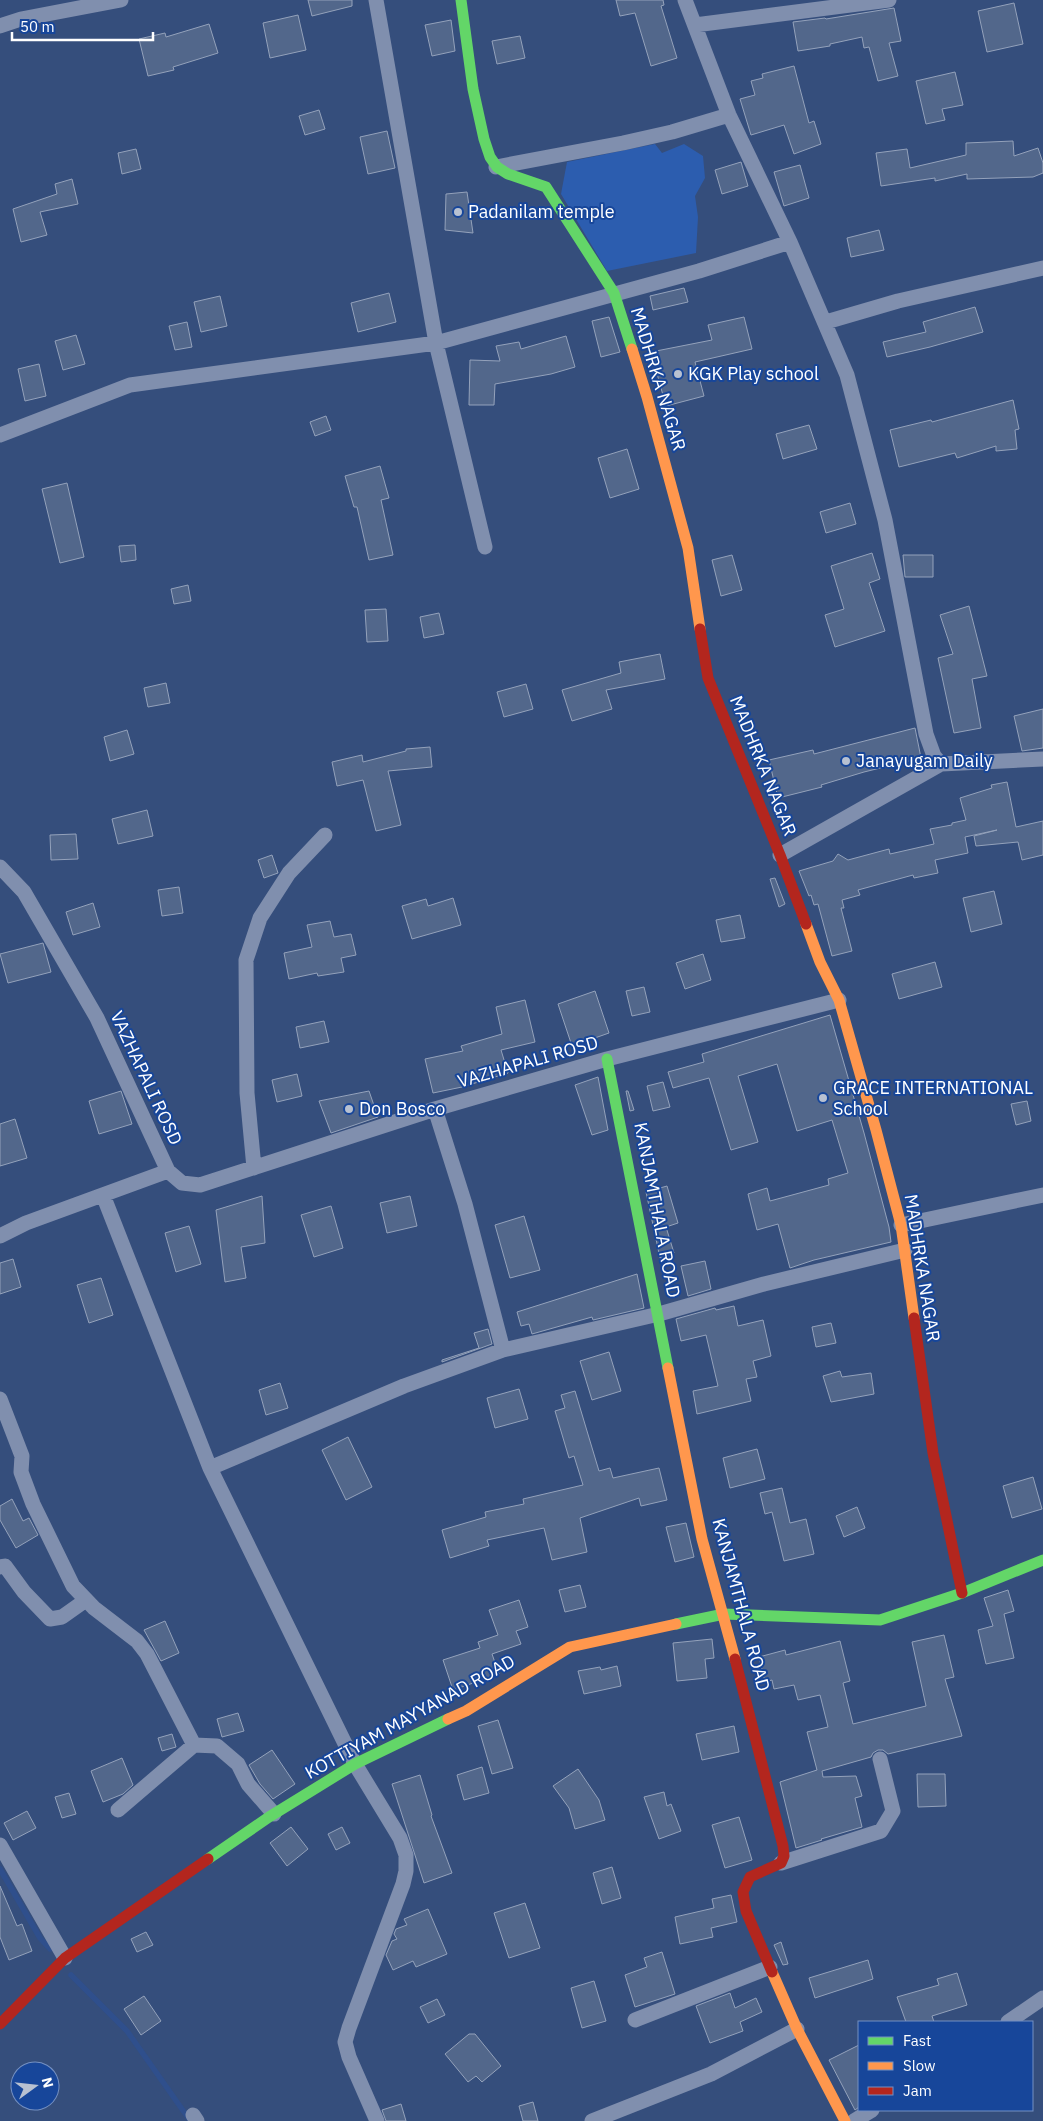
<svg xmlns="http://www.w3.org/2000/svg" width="1043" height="2121" viewBox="0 0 1043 2121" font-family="'IBM Plex Sans',sans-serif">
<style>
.green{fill:#2c5daf}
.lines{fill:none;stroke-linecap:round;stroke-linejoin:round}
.stream{stroke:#2f4f8c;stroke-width:5.5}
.building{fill:#52678b;stroke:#94a2bb}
.street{stroke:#808fae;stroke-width:15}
.fast{stroke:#63d668;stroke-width:11}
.slow{stroke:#ff974d;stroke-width:11}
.jam{stroke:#b3261e;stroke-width:11}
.poi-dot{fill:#b8c1d1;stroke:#17469a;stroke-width:2}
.labels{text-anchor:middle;stroke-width:4;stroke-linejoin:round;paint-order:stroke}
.poi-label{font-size:18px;fill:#fff;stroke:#17469a;text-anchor:start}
.street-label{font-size:18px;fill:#fff;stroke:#17469a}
</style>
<rect width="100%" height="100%" fill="#354e7c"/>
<path class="green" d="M655,144l7,9 22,-9 19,12 2,22 -10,18 3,21 -2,36 -89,18 -46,-77 6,-32z"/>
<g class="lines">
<path class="stream" d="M0,1869l40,69 10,11
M71,1975l56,56 62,88"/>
</g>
<path class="building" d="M308,0h44v6l-40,10z
M616,0h47l1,5 -3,1 16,52 -26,8 -16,-53 -15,3z
M1014,3l9,41 -36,8 -9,-41z
M894,8l7,33 -12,2 9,33 -20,5 -9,-34 -5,1 -2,-11 -32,7v2l-32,5 -5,-29 32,-4 1,1z
M298,15l8,35 -36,8 -7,-35z
M451,20l4,31 -23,5 -7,-31z
M209,24l9,29 -45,14 1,3 -26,6 -9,-37 26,-6 1,4z
M520,36l5,22 -28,6 -5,-23z
M794,66l15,57 5,-2 7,23 -27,10 -10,-29 -33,10 -11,-36 15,-4 -4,-14 12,-3 -1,-4z
M955,72l8,33 -21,4 3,11 -19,4 -10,-43z
M319,110l6,19 -20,6 -6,-19z
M387,131l8,37 -27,6 -8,-37z
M1013,141l1,15 24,-8 5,15v10l-10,4 -66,2v-5l-32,7v-3l-54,8 -5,-33 31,-4 3,19 56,-13v-12z
M136,149l5,20 -19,5 -4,-21z
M741,162l7,24 -26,8 -7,-24z
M800,165l9,33 -25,8 -10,-34z
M72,179l6,25 -38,8 7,23 -26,7 -8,-33 44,-15 -2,-10z
M467,192l6,41 -28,-3 1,-36z
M879,230l5,20 -33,7 -4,-19z
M684,288l4,14 -35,8 -3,-14z
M389,293l7,29 -38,10 -7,-29z
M220,296l7,30 -26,6 -7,-30z
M975,307l8,25 -53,15 -43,10 -4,-15 43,-10 -3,-10z
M609,317l11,35 -19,5 -9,-36z
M744,317l8,32 -57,13 9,34 -38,10 -15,-54 61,-12 -4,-15z
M187,322l5,25 -17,3 -6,-24z
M76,335l9,29 -22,6 -8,-29z
M566,336l9,31 -24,7 -56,10 -1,21h-25l1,-45 30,1 -4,-15 23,-4 2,7z
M39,364l7,32 -21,5 -7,-32z
M1013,400l6,29 -4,1 2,19 -21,2v-5l-39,12 -2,-5 -56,14 -9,-37 41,-10 1,2z
M326,416l5,14 -16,6 -5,-14z
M809,425l8,24 -34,10 -7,-25z
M627,449l12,40 -29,9 -12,-40z
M380,466l9,32 -8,2 12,55 -24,5 -12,-53h-3l-9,-31z
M67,483l17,74 -24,6 -18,-74z
M850,503l6,21 -30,9 -6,-21z
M135,545l1,15 -15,2 -2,-16z
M872,553l8,26 -11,4 16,48 -50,16 -10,-32 19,-6 -13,-43z
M732,555l10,35 -21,6 -9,-36z
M903,555h30v22h-28z
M188,585l3,16 -17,3 -3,-15z
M969,606l18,70 -15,3 9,49 -27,5 -16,-75 15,-4 -13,-39z
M386,609l2,32 -21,1 -2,-32z
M439,613l5,21 -20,4 -4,-21z
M660,654l5,25 -59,11 6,19 -40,12 -10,-31 59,-17 -2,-11z
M166,683l4,20 -22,4 -4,-19z
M526,684l7,25 -29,8 -7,-25z
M1043,709v39l-21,3 -8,-35z
M915,728l6,30 -57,14 -43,13 1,2 -44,11 -9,-38 44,-10 1,4z
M127,730l7,24 -24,7 -6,-24z
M430,747l2,20 -44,4 13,54 -25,6 -13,-51 -26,6 -5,-24 30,-7 1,7 43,-11v-2z
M1007,782l9,45 27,-6v34l-21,5 -4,-18 -42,4 -2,-10 23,-6 -32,7 3,16 -33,7 3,13 -24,5 -1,-3 -55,15 2,5 -18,5 2,8h-3l11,43 -20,5 -14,-52 -4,1 -3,-10 -2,1 -10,-25 34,-10 5,-7 10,6 41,-11 1,5 44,-10 -4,-15 22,-4v-2l14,-3 -6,-22 32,-10 -1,-3z
M147,810l6,26 -35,8 -6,-25z
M76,834l2,25 -27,1 -1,-25z
M272,855l6,18 -14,5 -6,-18z
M775,878l10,26 -6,3 -9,-28z
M179,887l4,26 -21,3 -4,-26z
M994,891l8,33 -31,8 -8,-34z
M453,898l8,27 -49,14 -10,-33 24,-7 2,7z
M93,903l7,24 -27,8 -7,-23z
M740,915l5,23 -24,4 -5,-22z
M330,921l4,16 17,-3 5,21 -15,3 3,14 -26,4 -1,-3 -28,6 -5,-26 28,-6 -5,-22z
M43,943l8,29 -43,11 -8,-29z
M703,954l8,26 -26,9 -9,-26z
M935,962l7,25 -43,12 -7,-25z
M644,987l6,25 -18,4 -6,-25z
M595,991l14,42 -37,13 -14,-42z
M525,1000l10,42 -34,8 7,23 -46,14 -29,6 -8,-34 38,-8 -2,-5 41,-12 -6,-27z
M830,1015l34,118 25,94 2,15 -77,18 -24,8 -12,-44 -21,6 -9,-36 19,-6 3,13 59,-16 -1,-6 20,-6 -16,-53 -35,11 -20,-67 -39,12 20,66 -27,8 -22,-72 -36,10 -5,-16 36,-10 -2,-8z
M324,1021l5,21 -29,6 -4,-21z
M297,1074l5,22 -25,6 -5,-22z
M598,1077l10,53 -16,5 -17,-50z
M663,1082l7,25 -17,4 -6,-25z
M121,1091l11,33 -33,10 -10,-33z
M369,1091l9,26 -47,16 -12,-32z
M626,1091h2l6,19 -4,1z
M1027,1101l4,20 -15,4 -5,-21z
M15,1119l12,39 -27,8v-42z
M667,1186l11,37 -12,4 8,26 -14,5 -14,-66z
M262,1196l3,47 -24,4 5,31 -21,4 -9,-72z
M410,1196l7,30 -30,7 -7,-30z
M331,1206l12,42 -29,9 -13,-42z
M524,1216l16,54 -30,8 -15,-53z
M189,1226l12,38 -25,8 -11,-39z
M13,1259l8,28 -21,7v-31z
M705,1261l6,28 -23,7 -7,-30z
M637,1274l7,34 -51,12 -1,-3 -60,17 -3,-10 -8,2 -4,-14z
M101,1278l12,37 -24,8 -12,-38z
M734,1306l4,20 25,-6 8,36 -18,5 4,16 -11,2 5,22 -54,13 -4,-23 25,-5 -12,-51 -25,6 -5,-22 39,-11 1,2z
M831,1323l5,20 -20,4 -4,-20z
M488,1329l4,15 -50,18v-2l37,-12 -5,-15z
M609,1352l12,39 -29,9 -12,-39z
M840,1371l2,6 29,-4 3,21 -43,8 -8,-26z
M280,1383l8,25 -22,7 -7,-25z
M519,1389l9,30 -33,9 -8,-30z
M575,1391l24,80 11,-3 3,10 46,-10 8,32 -26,6 -2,-8 -59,20 7,34 -35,8 -8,-32 -57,12 2,6 -39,12 -8,-28 44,-13 -1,-5 39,-8 -1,-5 60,-14 -9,-29 -5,2 -14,-47 10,-3 -4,-13z
M348,1437l24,50 -26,13 -24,-50z
M757,1449l8,30 -35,9 -7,-30z
M1033,1477l9,32 -30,9 -9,-32z
M782,1488l8,35 16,-4 8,35 -30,7 -12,-49 -7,2 -5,-21z
M12,1499l11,22 6,-3 9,17 -22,13 -16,-28v-14z
M857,1507l8,21 -21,9 -8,-21z
M686,1523l8,34 -19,5 -9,-35z
M580,1585l6,22 -21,5 -6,-22z
M1008,1590l6,21 -10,3 10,44 -28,6 -8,-34 15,-4 -9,-28z
M519,1600l9,27 -12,4 5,13 -29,10 7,20 -46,16 -10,-30 37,-12 -2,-6 20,-7 -9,-25z
M165,1621l14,32 -18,8 -17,-31z
M944,1635l10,42 -9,2 17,57 -74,18 -5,-4h-5l-5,3 -2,4 -49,14 1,6 33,-1 6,20 -7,2 7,29 -41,12 1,1 -26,8 -16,-66 37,-12 -10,-38 21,-5 -8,-32 -22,5 -4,-15 -20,4 -2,-9 -7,2 -6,-25 26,-7 1,5 54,-14 10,40 -7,2 10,41 73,-18 -14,-64z
M712,1639l2,19 -9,1 2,19 -30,3 -4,-38z
M617,1666l4,20 -37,8 -6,-23 22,-4 1,3z
M238,1713l6,18 -22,6 -5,-18z
M498,1720l15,48 -21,6 -14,-48z
M734,1726l5,26 -37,8 -6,-26z
M172,1734l4,13 -14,4 -4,-13z
M272,1750l23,34 -22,15 -13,-15 -11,-19z
M122,1758l11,27 -10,9 -20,8 -12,-31z
M482,1767l7,26 -25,7 -7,-25z
M578,1769l21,31 6,20 -30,9 -6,-21 -16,-22z
M917,1774h28l1,32 -28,1z
M420,1775l12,40 -1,1 21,57 -28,10 -32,-99z
M664,1792l3,14 4,-2 10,27 -22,8 -15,-42z
M69,1793l7,21 -14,4 -7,-21z
M27,1811l9,17 -23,12 -9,-17z
M739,1817l13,43 -27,8 -13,-43z
M291,1827l17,22 -21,17 -17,-23z
M342,1827l8,16 -14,7 -8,-16z
M612,1867l9,31 -19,6 -9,-31z
M0,1886l17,40 5,-2 10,27 -23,9 -9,-23z
M731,1895l6,27 -26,6 2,9 -33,7 -5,-27 39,-9 -2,-9z
M525,1903l15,45 -31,10 -15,-45z
M428,1909l19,45 -31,13 -3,-6 -20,9 -7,-15 6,-14 5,-2 -3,-5 2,-5 11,-4 -3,-6z
M146,1932l7,13 -16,7 -6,-13z
M781,1942l7,22 -5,1 -9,-20z
M662,1952l13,42 -40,13 -10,-32 22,-8 -3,-9z
M868,1960l5,19 -58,19 -6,-20z
M957,1973l10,32 -35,11 2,6h-28l-9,-25 42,-12 -2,-6z
M594,1981l12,40 -24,7 -11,-40z
M730,1993l5,15 21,-10 6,14 -22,10 3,9 -33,12 -14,-37z
M144,1996l17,25 -20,14 -17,-26z
M437,1999l8,16 -17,8 -8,-16z
M469,2034h6l26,32 -19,16 -6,-6 -8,6 -23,-28z
M859,2045v62l-4,3 -26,-50z
M533,2102l5,19h-15l-4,-15z
M401,2104l5,17h-20l-4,-11z"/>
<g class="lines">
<path class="street" d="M376,0l60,343 49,204
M685,0l44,115 61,127 57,133 38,145 41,214 8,22 7,8 102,-5
M695,25l194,-25
M0,26l21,-7 100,-19
M496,167l127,-24 49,-11 57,-17
M826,322l72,-21 145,-33
M0,435l130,-50 306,-42 263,-72 91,-29
M780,855l161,-91
M0,867l24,25 73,126 71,153 14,12 18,2 235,-76 172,-50 232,-59
M435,1109l30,95 38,146
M254,1168l-7,-75 -1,-133 14,-42 29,-45 36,-38
M103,1195l107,273 145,296 45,74 6,17v16l-3,13 -54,144 -4,14 4,15 28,64
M901,1225l142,-30
M0,1236l26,-13 142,-52
M0,1399l22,57 -1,16 12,32 40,82 21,22 43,33 10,13 47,91 23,1 21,18 10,20 26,30
M210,1468l194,-82 99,-36 156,-36 105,-30 141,-34
M0,1567l5,-1 19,26 26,27 12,-2 24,-17
M118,1810l76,-65
M0,1845l65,113
M781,1863l100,-32 12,-20 -13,-52
M635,2020l135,-53
M1008,2022l35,-24
M193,2115l4,6
M592,2121l119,-47 86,-45
M854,2121l18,-11"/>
<path class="fast" d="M461,0l12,89 11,50 6,18 7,10 11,7 38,13 68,106 18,56
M607,1059l61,309
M676,1624l48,-10 156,6 82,-27 81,-33
M208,1859l61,-42 86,-53 93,-45"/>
<path class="slow" d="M632,349l15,48 41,151 12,81
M806,924l14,38 19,38 37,130 25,95 13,93
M668,1368l34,171 33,120
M448,1719l18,-8 104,-64 106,-23
M772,1972l25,57 48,92"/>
<path class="jam" d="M700,629l8,49 72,177 26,69
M914,1318l19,135 29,140
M735,1659l48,187 1,10 -3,7 -31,14 -7,15 3,19 26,61
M0,2024l65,-66 143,-99"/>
</g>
<g class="poi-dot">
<circle cx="458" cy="212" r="5"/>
<circle cx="678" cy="374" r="5"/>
<circle cx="846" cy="761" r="5"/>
<circle cx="823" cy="1098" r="5"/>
<circle cx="349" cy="1109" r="5"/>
</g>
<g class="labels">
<g class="poi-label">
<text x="468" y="218">Padanilam temple</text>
<text x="688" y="380">KGK Play school</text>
<text x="856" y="767">Janayugam Daily</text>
<text x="833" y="1094">GRACE INTERNATIONAL<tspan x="833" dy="21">School</tspan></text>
<text x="359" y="1115">Don Bosco</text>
</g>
<g class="street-label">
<text transform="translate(658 379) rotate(73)" y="6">MADHRKA NAGAR</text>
<text transform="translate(763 766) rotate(68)" y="6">MADHRKA NAGAR</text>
<text transform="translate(528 1062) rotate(-16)" y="6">VAZHAPALI ROSD</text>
<text transform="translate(146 1078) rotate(65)" y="6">VAZHAPALI ROSD</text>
<text transform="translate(657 1210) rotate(79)" y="6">KANJAMTHALA ROAD</text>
<text transform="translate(922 1268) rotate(81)" y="6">MADHRKA NAGAR</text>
<text transform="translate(741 1605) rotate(75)" y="6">KANJAMTHALA ROAD</text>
<text transform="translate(410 1717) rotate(-29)" y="6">KOTTIYAM MAYYANAD ROAD</text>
</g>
</g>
<rect x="858" y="2021" width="175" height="90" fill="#17469a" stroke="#7490c2"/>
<rect x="868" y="2037" width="25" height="8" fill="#63d668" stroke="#7490c2"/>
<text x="903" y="2046" font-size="15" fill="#ffffff">Fast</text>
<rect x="868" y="2062" width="25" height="8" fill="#ff974d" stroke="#7490c2"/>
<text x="903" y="2071" font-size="15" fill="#ffffff">Slow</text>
<rect x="868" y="2087" width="25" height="8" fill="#b3261e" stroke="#7490c2"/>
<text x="903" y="2096" font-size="15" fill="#ffffff">Jam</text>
<g transform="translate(35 2086) rotate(75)"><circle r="24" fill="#17469a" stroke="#7490c2"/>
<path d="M0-4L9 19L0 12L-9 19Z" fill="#b8c1d1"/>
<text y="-8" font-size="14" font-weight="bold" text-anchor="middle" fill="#ffffff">N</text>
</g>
<path d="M12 32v8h141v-8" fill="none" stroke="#ffffff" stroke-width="2.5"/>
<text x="20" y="32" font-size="15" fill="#ffffff" stroke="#17469a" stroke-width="4" paint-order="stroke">50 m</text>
</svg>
